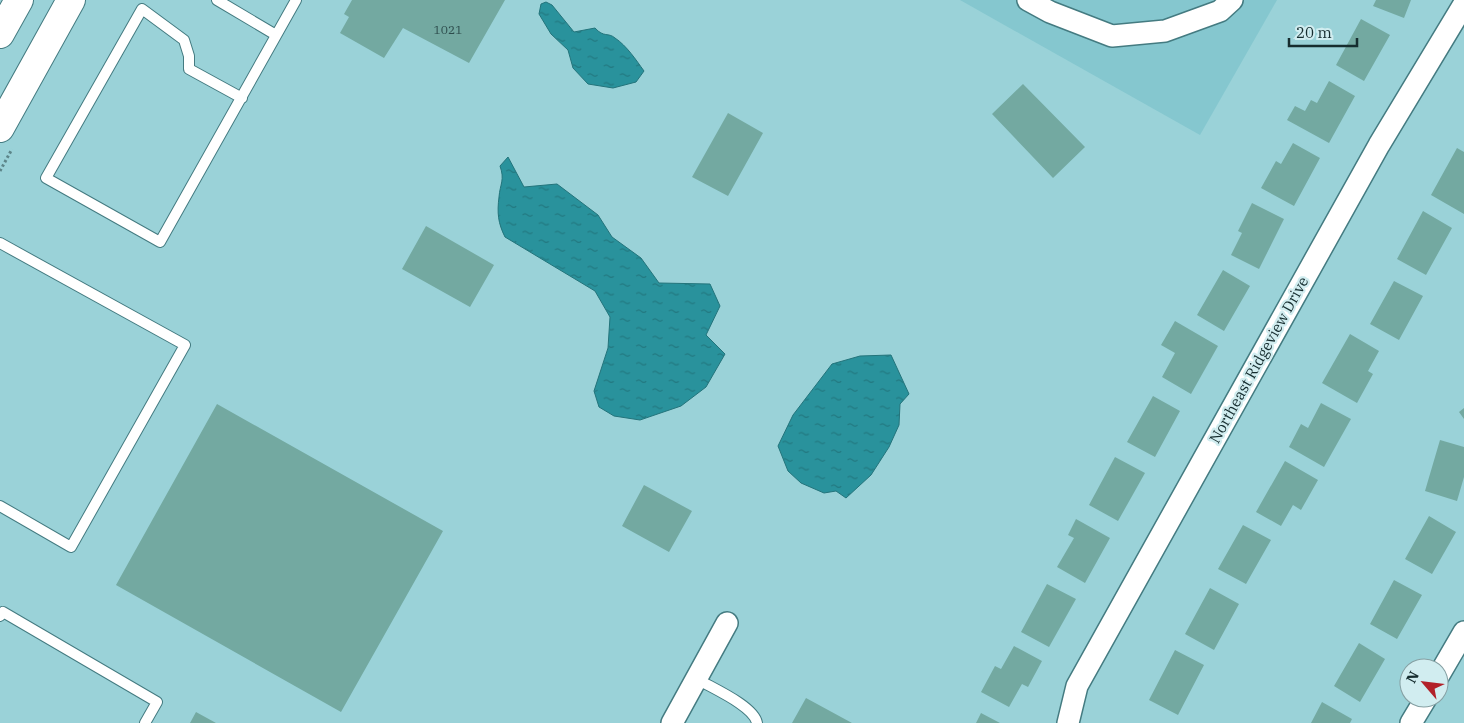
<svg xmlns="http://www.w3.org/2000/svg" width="1464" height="723" viewBox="0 0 1464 723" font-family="'IBM Plex Serif',serif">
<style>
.built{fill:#85c7cf}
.water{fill:url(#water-ripples);stroke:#23747b}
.building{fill:#73a9a1}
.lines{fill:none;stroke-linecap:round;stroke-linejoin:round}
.lane-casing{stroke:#447b81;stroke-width:12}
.street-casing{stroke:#447b81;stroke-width:24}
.secondary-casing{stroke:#447b81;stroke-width:30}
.path{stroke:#5c8589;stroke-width:3;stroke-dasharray:2.5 2.5;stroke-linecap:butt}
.lane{stroke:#fff;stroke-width:10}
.street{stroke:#fff;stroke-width:21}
.secondary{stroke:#fff;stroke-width:28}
.labels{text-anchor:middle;stroke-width:4.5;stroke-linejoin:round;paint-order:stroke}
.number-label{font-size:12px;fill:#2d4c4c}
.street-label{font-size:15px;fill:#162d2f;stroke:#d1edf0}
</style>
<defs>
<pattern id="water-ripples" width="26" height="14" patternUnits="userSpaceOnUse" patternTransform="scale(1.25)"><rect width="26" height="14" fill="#29929c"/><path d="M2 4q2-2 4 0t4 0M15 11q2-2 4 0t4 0" fill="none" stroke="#227880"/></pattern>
</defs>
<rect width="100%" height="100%" fill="#9ad2d8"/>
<path class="built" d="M960,0h317l-77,135z"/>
<path class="water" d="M546,2l6,3 22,27 21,-4c9,10 13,4 20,10 12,8 21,22 29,33l-8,11 -23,6 -25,-4 -15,-16 -5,-18 -17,-16 -12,-20 2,-10z
M508,157l16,30 33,-3 41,31 14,22 29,21 18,25 51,1 10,22 -14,29 19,19 -19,33 -25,19 -41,14 -26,-4 -15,-9 -5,-16 14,-43 2,-31 -15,-26 -90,-54c-7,-14 -8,-24 -6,-40 1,-13 6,-17 1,-31z
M891,355l18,39 -9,10 -1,21 -10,22 -18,28 -25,23 -10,-7 -12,2 -23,-10 -13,-12 -10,-25 15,-31 39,-51 28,-8z"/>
<path class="building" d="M352,0h153l-36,63 -66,-35 -19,30 -44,-25 9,-16 -5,-3z
M1376,0h35l-7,18 -31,-12z
M1361,19l29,16 -26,46 -28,-16z
M1329,81l26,15 -26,47 -42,-23 8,-14 10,5 6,-11 6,3z
M1023,84l62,63 -32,31 -61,-64z
M728,113l35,20 -35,63 -36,-19z
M1293,143l27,15 -26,48 -33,-18 15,-27 5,3z
M1457,148l7,4v62l-33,-19z
M1252,203l32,16 -25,50 -28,-14 11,-22 -4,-2z
M1423,211l29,17 -26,47 -29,-16z
M426,226l68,39 -24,42 -68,-38z
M1223,270l27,16 -26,45 -27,-16z
M1394,281l29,15 -24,44 -29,-16z
M1175,321l43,25 -27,48 -29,-17 13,-24 -14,-8z
M1350,334l29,17 -11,20 5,3 -16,29 -35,-20z
M1153,396l27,15 -25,46 -28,-15z
M1321,403l30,16 -27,48 -35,-20 12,-23 7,4z
M217,404l226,127 -102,181 -225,-127z
M1464,408v11l-5,-7z
M1440,440l24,7v30l-7,24 -32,-10z
M1115,457l30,16 -27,48 -29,-16z
M1285,461l33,19 -17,30 -8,-5 -12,21 -25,-14z
M644,485l48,26 -23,41 -47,-26z
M1429,516l27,16 -24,42 -27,-15z
M1076,519l34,19 -25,45 -28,-16 17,-29 -6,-3z
M1243,525l28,15 -25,44 -28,-15z
M1394,580l28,15 -25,44 -27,-15z
M1047,584l29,15 -27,48 -28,-15z
M1210,588l29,16 -25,46 -29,-16z
M1359,643l26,16 -25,43 -26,-16z
M1014,646l28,15 -14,26 -6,-3 -13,23 -28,-15 14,-26 6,3z
M1175,650l29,15 -26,50 -29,-15z
M806,698l46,25h-60z
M1322,702l30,17 -2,4h-39z
M196,712l20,11h-26z
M981,713l19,10h-24z"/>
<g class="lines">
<defs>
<path id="lane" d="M217,0l59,35
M242,98l-53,-29v-13l-5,-16 -42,-31 -96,169 114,64 136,-242
M0,243l185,102 -114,202 -71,-41
M0,616l3,-4 154,90 -12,21
M697,679c15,9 57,27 60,44"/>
<path id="street" d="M1028,0l22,12 62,24 53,-5 55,-20 12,-11
M1439,675l25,-43
M672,723l55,-100
M1068,723l9,-37 302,-541 85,-141
M1411,723l15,-25"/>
<path id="secondary" d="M0,34l19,-34
M0,128l71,-128"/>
</defs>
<use href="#lane" class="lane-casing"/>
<use href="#street" class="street-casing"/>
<use href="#secondary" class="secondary-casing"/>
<path class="path" d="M0,171l12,-22"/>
<use href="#lane" class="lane"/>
<use href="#street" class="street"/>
<use href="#secondary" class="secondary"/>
</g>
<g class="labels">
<g class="number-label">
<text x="448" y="34">1021</text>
</g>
<g class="street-label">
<text transform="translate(1259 360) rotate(-61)" y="5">Northeast Ridgeview Drive</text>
</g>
</g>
<g transform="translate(1424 683) rotate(298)"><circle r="24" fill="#d1edf0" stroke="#86a0a3"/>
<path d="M0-4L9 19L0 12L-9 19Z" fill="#b22129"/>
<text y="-8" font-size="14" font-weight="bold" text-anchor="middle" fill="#162d2f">N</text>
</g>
<path d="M1289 38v8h68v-8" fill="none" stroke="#162d2f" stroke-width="2.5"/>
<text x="1296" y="38" font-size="15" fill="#162d2f" stroke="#d1edf0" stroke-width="4" paint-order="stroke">20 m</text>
</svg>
